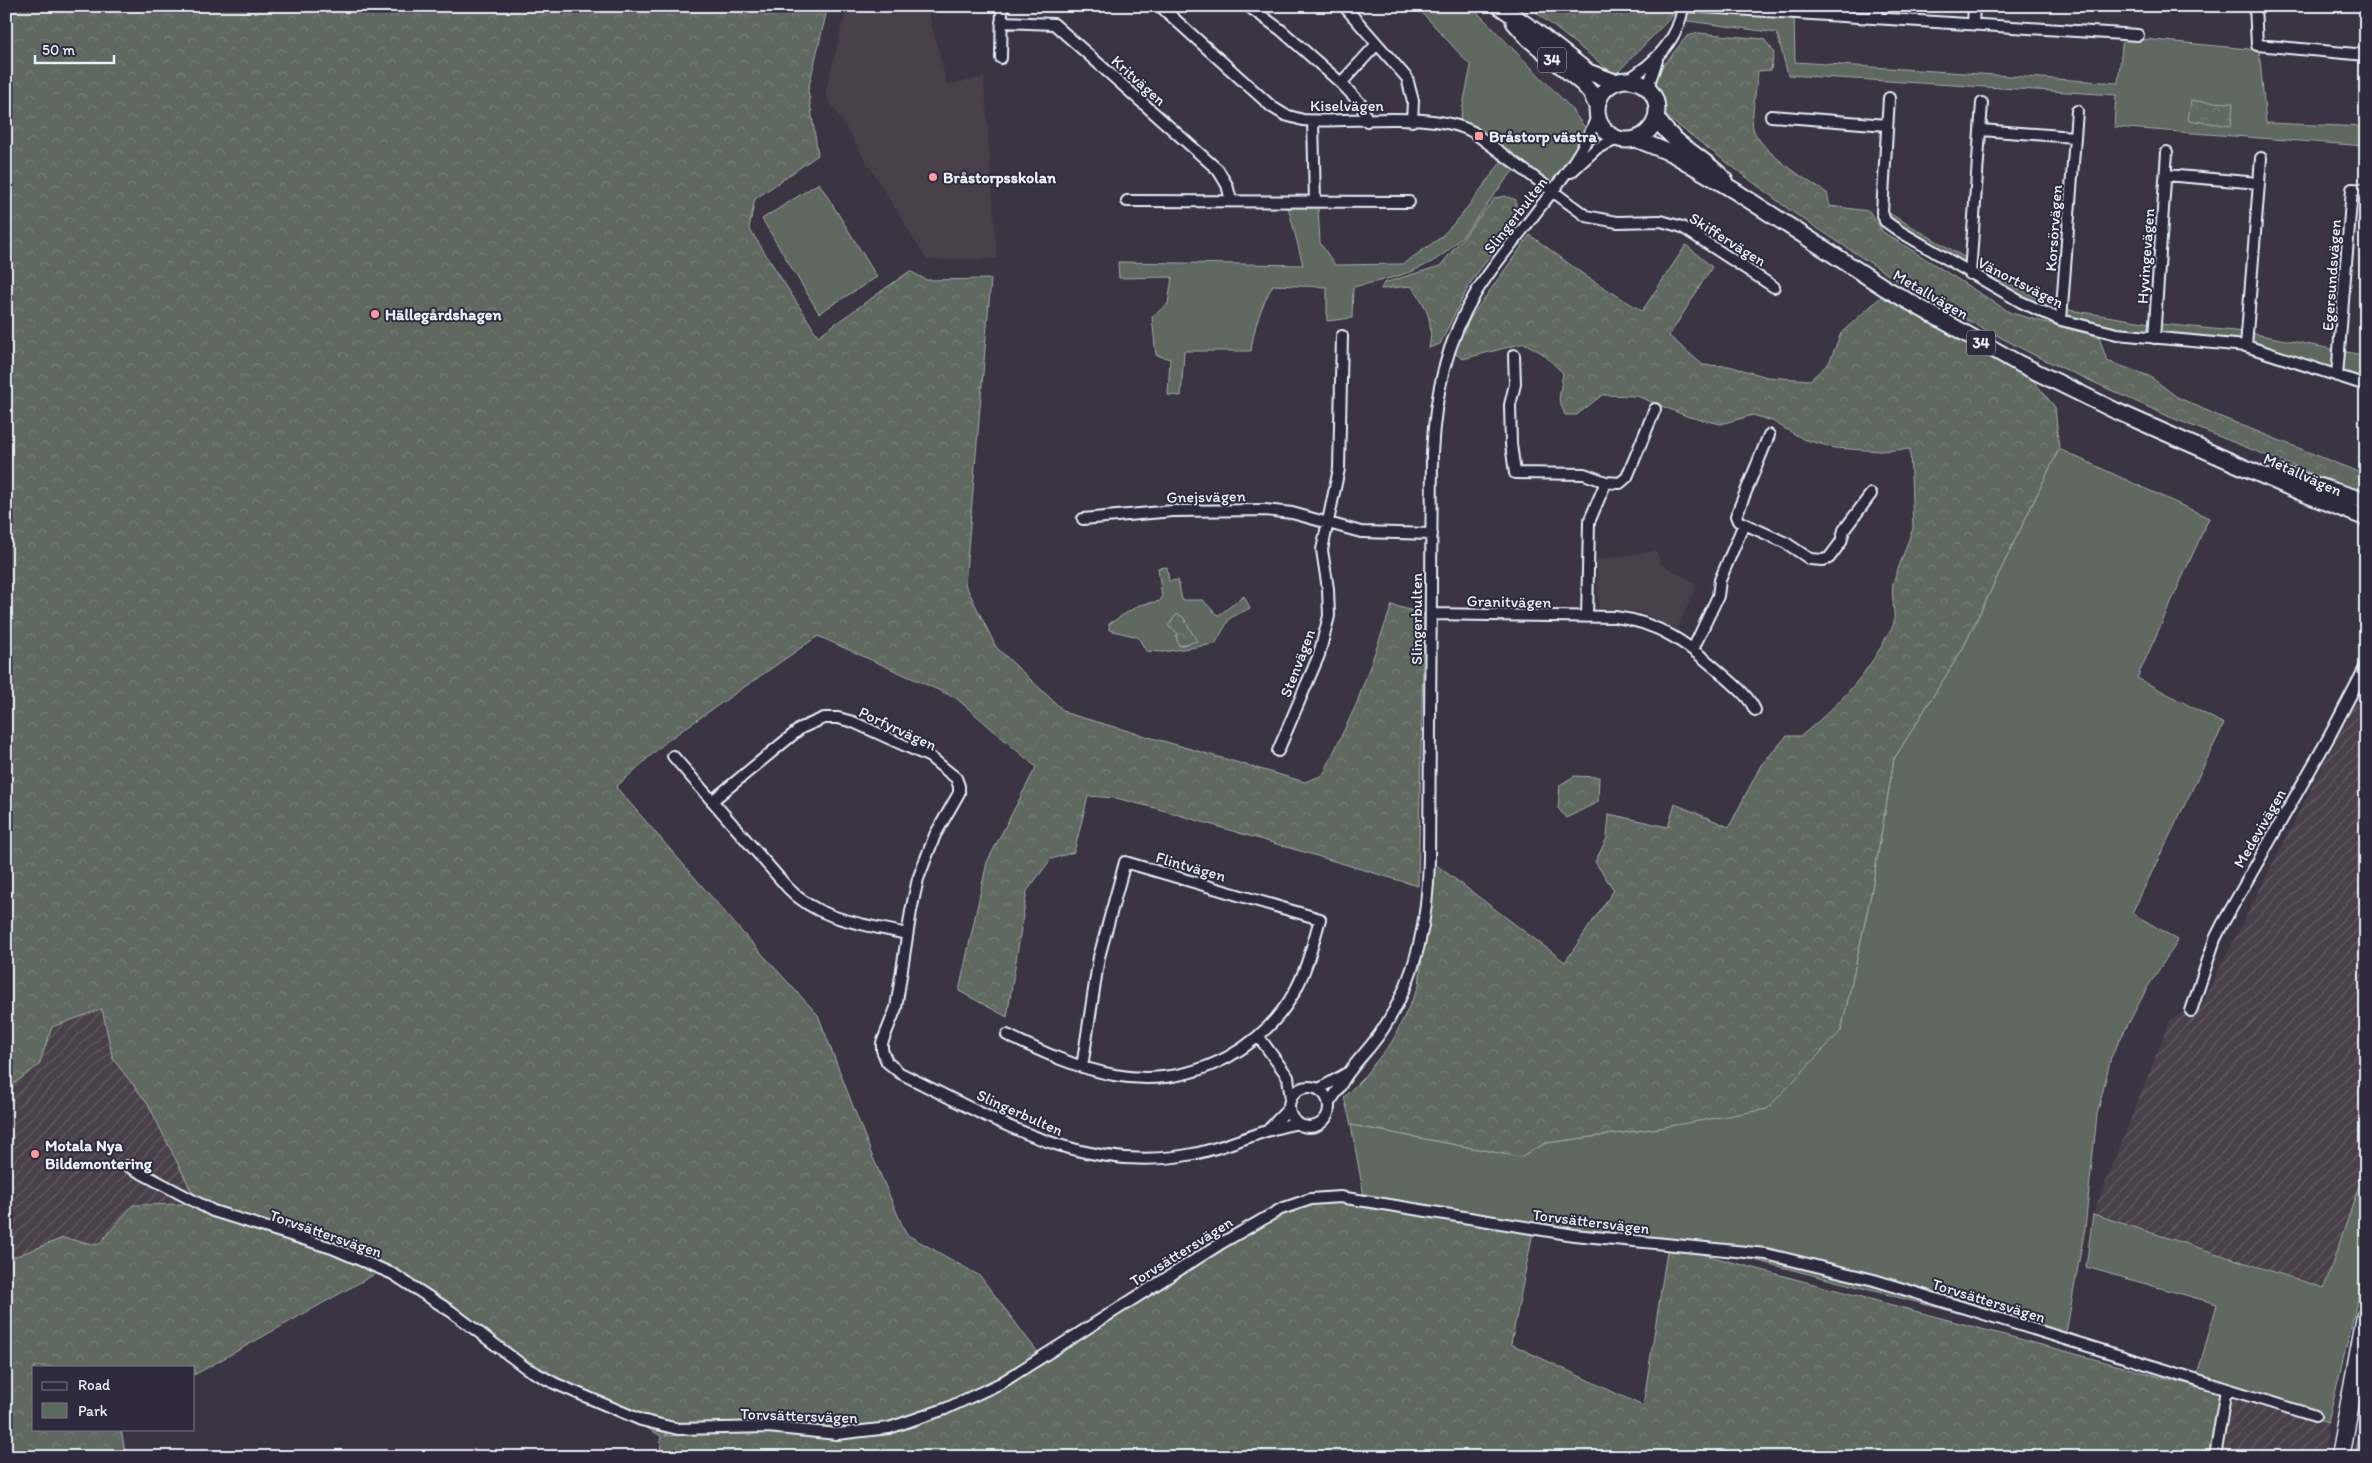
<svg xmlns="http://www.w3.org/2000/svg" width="2372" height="1463" viewBox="0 0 2372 1463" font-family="Itim,sans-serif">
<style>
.built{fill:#4a404a}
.industrial{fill:url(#industrial-furrows)}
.green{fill:#5e695e;stroke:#a3adab}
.forest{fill:url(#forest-crowns);stroke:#a3adab;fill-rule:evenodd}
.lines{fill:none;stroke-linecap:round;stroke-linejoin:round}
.street-casing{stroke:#e8f1f8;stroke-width:14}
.primary-casing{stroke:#e8f1f8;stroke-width:19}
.highway-casing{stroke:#e8f1f8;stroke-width:21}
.street{stroke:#2f2a3d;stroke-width:10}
.primary{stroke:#2f2a3d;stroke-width:15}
.highway{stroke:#2f2a3d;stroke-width:18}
.poi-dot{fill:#ff9aa2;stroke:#2f2a3d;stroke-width:2}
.labels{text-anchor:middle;stroke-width:4;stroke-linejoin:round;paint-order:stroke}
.shield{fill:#2f2a3d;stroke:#b0b5c0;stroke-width:1}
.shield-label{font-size:15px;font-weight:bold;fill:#e8f1f8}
.street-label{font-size:16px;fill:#e8f1f8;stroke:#2f2a3d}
.poi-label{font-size:16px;font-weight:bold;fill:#e8f1f8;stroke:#2f2a3d;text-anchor:start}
</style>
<defs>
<pattern id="industrial-furrows" width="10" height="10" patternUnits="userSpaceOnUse" patternTransform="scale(1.25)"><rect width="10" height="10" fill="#4a404a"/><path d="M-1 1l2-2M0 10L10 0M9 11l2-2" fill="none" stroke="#645c65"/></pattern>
<pattern id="forest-crowns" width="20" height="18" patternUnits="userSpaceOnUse" patternTransform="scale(1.25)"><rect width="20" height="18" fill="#5e695e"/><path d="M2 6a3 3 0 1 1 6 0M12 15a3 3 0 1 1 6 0" fill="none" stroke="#757f76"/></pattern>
</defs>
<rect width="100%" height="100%" fill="#3b3443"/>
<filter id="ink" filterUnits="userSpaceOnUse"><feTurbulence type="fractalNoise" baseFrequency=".02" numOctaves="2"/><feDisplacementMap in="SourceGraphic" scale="10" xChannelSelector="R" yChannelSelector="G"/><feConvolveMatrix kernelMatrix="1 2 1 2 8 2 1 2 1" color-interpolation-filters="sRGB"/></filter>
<g filter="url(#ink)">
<path class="built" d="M847,6h80l20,79 37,-8 13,182 -70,1 -102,-166z
M1656,551l5,13 36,20 -20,45 -37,-17 -41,-4 -3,-48z"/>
<path class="industrial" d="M2366,680v486l-42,122 -231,-74 77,-194 34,-21z
M102,1009l11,50 35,45 51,100 -66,1 -35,40 -35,-7 -57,22v-171l33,-24 13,-38z
M2221,1393l107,30 -3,34h-112z"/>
<path class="green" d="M1416,6h55l98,100 17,23 -34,63 -36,-24c-22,24 -39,54 -62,77 -27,27 -66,34 -101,42l-1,31 -25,3v-34l-54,-2c-12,21 -19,42 -22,66h-67l-3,45 -13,-1 2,-36 -14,-4 -4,-38 16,-13 4,-27 -53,1 -1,-16 185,3 -16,-62 34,-1 -3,7 2,34 15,22 68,-1 37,-26 21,-22 43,-58 -45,-33 12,-59z
M1683,6l111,8 1,48 323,21 5,-46 136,13 7,73 100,4v19l-252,-19 2,-32 -328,-20 -11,-42 -96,-13z
M819,183l58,94 -58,36 -57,-94z
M1877,206l131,77 49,25 93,15 95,9 112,22 9,4v29l-122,-37 -185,-29 -42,-14 -136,-82z
M2059,449l150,69 -72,160 87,46 -92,189 46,27 -31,48 -36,69 -14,58 -12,113 -21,116 -40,-14 -308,-80 -351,-48 -14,-77 169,32 26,-14 113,-15 182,-97 30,-137 23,-135 69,-111z
M1167,567l2,14 9,-1 4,20h21l13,14 3,1 25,-19 6,12 -20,10 -15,26 -52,8 -17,-1 -8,-14 -29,-7v-6l30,-19 21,-4 2,-4 -4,-29z
M2366,1166v98l-38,159 -134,-37 23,-82 -131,-37 7,-53 231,74z
M2366,1393v64h-11z"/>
<path class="forest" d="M6,6h822l-20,84 10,65 -63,44 -6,29 69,108 92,-65 16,9 65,-1 -26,305 31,63 70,66 239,69 18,-7 33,-70 36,-100 32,9 -6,272 -263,-78 -39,-10 -28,-2 -14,56 -23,7 -24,32 -20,126 -48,-26 28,-129 49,-95 -80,-69 -138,-62 -150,104 -52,47 126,145 76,83 53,138 35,81 74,42 63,83 146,-101 119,-59 226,28 -23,117 132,62 25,-161 553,148 -8,64h-1553l1,-21 -151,-86 -126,-81 -190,106v-8h-160v62h87l5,28h-120v-197l57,-22 35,7 35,-40 65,-1 -50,-100 -35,-45 -11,-50 -50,18 -13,38 -33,24zM717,1421l40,10 -92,5v-1z
M1528,6h154l-67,69z
M1699,33l65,6 10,13 -3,18 -13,1c-1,13 -7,46 -5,57 6,23 55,53 74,65l3,13 39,5 14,21 128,81 88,24 8,24 42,15 28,21 44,20 145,58v20l-196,-78 -134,-61 -120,-63 -125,-82 -128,-97 -10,-18 5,-24 29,-36z
M2191,101l42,2 -2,23 -43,-6z
M1505,196l11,4v15l-11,19 -36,51 -29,59 -11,4c5,-25 -2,-43 -18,-62l-30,3 3,-6 56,-17 55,-68z
M1530,235l57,42 55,34 44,-66 26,22 -43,69 34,29 26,1 38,11 43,3 19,-17 12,-30 41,-37 149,82 24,29 4,42 -96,199 -69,111 -23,135 -30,137 -74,78 -108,19 -113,15 -26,14 -169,-32 -7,-28 18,-18 30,-37 27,-56 12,-125 134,101 49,-72 -19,-28 12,-24 2,-24 59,13 7,-23 54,23 32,-62 26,-29h14c35,-29 62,-56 84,-96 2,-6 8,-12 9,-18 1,-12 -3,-26 -1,-39l20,-55 -3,-79 -30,2 -45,-3 -32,-9 -31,-18 -19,-6 -32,9 -32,-7 -52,-21 -35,-1 -25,20h-12l-6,-16 4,-26 -21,-20 -18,-10 -61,16 -11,-8 19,-34z
M1177,614l6,3 14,24 -18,5 -3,-10 2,-3 -10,-7z
M1574,776l25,1 -1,25 -32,16 -8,-10 2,-23z"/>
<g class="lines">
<defs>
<path id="street" d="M1160,6l112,101 13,8 18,5c49,3 129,-10 170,12l113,84 31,6 44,-1 21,6 92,60
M1248,6l33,24 60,53 21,22 5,16
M1344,6l63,72 6,23 -1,20
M1688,6l450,29
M2255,6l2,39 109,10
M1876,18l1,-12
M1001,22l53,2 164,146 9,15 4,15
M1973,24l1,-18
M1001,58l1,-52
M1627,80c27,-16 52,-41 56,-74
M1341,83l36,-39
M1650,91v-10l7,-21
M1889,98l-7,114 3,9 14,10 122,71 40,18 56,14 129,12 120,39
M1771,116l116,9
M1313,121l2,80
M1981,130l93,7
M1571,172l26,-24 21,-9
M2166,175l93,8
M1127,201l282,1
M1970,274l12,-171
M2061,320l16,-209
M2154,338l13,-186
M2246,346l15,-188
M1514,355l1,29 -5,21 1,39 4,29 69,1 22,8 14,1 7,-6 28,-68
M2337,376l15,-187 14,1
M1769,435l-33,81 2,5 48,22 24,16 13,1 6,-2 12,-16 3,-12 27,-36
M1083,519l90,-8 92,-1 27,3 69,19 71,2
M1431,614l184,3c44,5 74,28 106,56 12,11 27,22 34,37
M1587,617l2,-95 17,-40
M1693,649l25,-53 2,-16 24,-56
M1278,751l41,-96 10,-39 -1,-27 -6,-39 17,-81 3,-133
M673,756l115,132c31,33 77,36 119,46
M712,801l89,-73 23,-10h14l15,4 77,35 26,21 3,8v7l-24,42 -17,44 -7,32 -15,97 -14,35v7l5,12 13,11c94,46 184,103 293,81 36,-7 69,-25 105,-31
M2191,1011l24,-72 8,-16 106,-186 37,-71
M1007,1035c74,36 142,64 221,22 29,-16 51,-37 67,-66 12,-22 18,-48 25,-72l-195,-57 -26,95 -17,110
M1259,1037l29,40 3,22
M1289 1107a20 20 0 1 1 40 0a20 20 0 1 1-40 0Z
M1319,1089l30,-17
M1329,1103c8,-10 13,-22 21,-32 10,-14 23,-26 33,-42 34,-52 45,-109 46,-171l3,-405c3,-58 14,-112 45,-162 17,-27 38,-51 57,-76 24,-31 50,-62 63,-99
M1269,1129l20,-21
M128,1166l85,45 119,37 61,26 59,38 74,56 28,15 87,37 37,9 90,-2 69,7 52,-6 56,-19 56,-26 219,-139 61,-35 30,-10 29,-2 234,38 192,19 108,26 441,136
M2215,1457l11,-68"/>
<path id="primary" d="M1499,6l35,24 54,42 27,10
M1514,22l15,17 55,46 6,7 7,14
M1597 110a30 30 0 1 1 60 0a30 30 0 1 1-60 0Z
M1656,117c16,27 46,39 68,62
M1636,139l37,15 62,37 150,97 131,74 100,49 184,81 66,26
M2280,474l86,27"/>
<path id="highway" d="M2340,1457l26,-141"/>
</defs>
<use href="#street" class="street-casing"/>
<use href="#primary" class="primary-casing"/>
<use href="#highway" class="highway-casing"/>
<use href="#street" class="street"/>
<use href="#primary" class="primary"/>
<use href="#highway" class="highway"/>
</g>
</g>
<g class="poi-dot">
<rect x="1474" y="131" width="10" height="10" rx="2.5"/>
<circle cx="933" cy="177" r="5"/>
<circle cx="375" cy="314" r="5"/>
<circle cx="35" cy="1154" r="5"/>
</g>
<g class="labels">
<g class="shield">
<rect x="1538" y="47.5" width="28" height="25" rx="4"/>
<rect x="1967" y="330.5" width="28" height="25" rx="4"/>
</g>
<g class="shield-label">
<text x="1552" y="65">34</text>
<text x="1981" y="348">34</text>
</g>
<g class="street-label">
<text transform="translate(1139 80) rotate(42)" y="6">Kritvägen</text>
<text x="1347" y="111">Kiselvägen</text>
<text transform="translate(1515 215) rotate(-52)" y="6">Slingerbulten</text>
<text transform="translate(2053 228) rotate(-86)" y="6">Korsörvägen</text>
<text transform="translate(1728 239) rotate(32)" y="6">Skiffervägen</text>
<text transform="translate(2145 256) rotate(-86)" y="6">Hyvingevägen</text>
<text transform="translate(2331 275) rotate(-86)" y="6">Egersundsvägen</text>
<text transform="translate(2021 282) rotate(27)" y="6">Vänortsvägen</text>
<text transform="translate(1931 294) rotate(30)" y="6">Metallvägen</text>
<text transform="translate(2303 474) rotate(24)" y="6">Metallvägen</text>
<text transform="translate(1206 496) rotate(-1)" y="6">Gnejsvägen</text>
<text transform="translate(1509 601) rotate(1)" y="6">Granitvägen</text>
<text transform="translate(1416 619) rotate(-90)" y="6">Slingerbulten</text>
<text transform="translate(1297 663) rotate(-69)" y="6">Stenvägen</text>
<text transform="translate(898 728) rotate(25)" y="6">Porfyrvägen</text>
<text transform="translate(2259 828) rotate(-60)" y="6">Medevivägen</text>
<text transform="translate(1191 866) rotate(16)" y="6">Flintvägen</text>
<text transform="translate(1020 1112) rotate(24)" y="6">Slingerbulten</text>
<text transform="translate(1591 1221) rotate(7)" y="6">Torvsättersvägen</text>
<text transform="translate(326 1233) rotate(19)" y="6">Torvsättersvägen</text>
<text transform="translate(1181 1251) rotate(-32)" y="6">Torvsättersvägen</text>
<text transform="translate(1989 1300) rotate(17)" y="6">Torvsättersvägen</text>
<text transform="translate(799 1415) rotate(2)" y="6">Torvsättersvägen</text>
</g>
<g class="poi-label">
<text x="1489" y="142">Bråstorp västra</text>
<text x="943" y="183">Bråstorpsskolan</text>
<text x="385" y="320">Hällegårdshagen</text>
<text x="45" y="1151">Motala Nya<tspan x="45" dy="18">Bildemontering</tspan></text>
</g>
</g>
<rect width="2372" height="1463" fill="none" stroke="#2f2a3d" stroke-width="25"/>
<rect x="12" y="12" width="2347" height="1438" fill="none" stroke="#e8f1f8" stroke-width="2" filter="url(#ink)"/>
<rect x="32" y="1366" width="162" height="65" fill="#2f2a3d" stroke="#797a88"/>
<rect x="42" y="1382" width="25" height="8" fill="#2f2a3d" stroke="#797a88"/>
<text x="78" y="1390" font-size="15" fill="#e8f1f8">Road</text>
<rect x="42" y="1403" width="25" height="15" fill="#5e695e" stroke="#797a88"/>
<text x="78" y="1416" font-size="15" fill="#e8f1f8">Park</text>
<path d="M35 55v8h79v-8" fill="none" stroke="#e8f1f8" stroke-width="2.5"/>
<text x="42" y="55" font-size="15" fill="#e8f1f8" stroke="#2f2a3d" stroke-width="4" paint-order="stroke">50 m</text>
</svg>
